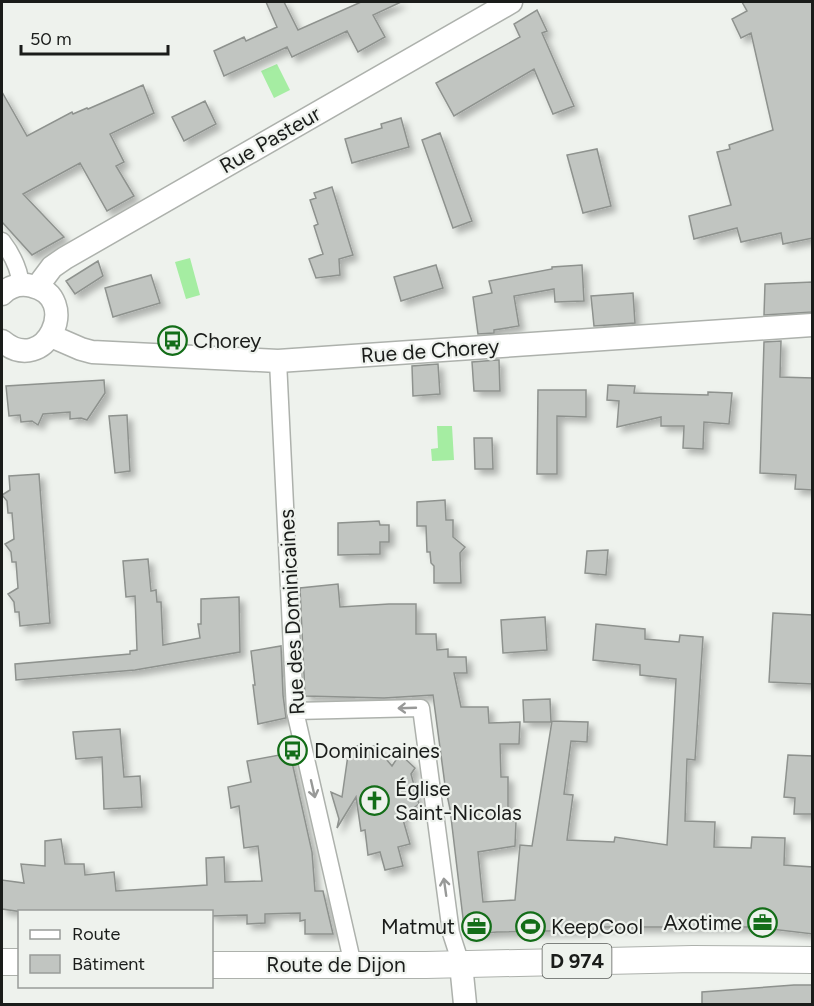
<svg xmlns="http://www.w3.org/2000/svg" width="814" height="1006" viewBox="0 0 814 1006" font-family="Figtree,sans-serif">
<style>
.water{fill:#a5eda2}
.building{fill:#c1c5c1;stroke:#8e928e;stroke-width:1.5;filter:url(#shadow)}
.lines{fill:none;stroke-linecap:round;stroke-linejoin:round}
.street-casing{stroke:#adb1ac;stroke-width:19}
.secondary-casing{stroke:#adb1ac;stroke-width:25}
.primary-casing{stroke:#adb1ac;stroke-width:28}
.street{stroke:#fff;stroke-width:16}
.secondary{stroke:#fff;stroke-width:22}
.primary{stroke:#fff;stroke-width:26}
.oneway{stroke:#989998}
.labels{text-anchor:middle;stroke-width:4.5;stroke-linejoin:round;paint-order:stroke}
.shield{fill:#eef2ed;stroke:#5a5c59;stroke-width:1.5}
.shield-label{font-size:20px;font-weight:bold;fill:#1a1c1a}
.street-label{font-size:21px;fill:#1a1c1a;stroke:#eef2ed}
.poi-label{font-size:21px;fill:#1a1c1a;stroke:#eef2ed;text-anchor:start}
</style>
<defs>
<filter id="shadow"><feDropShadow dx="5" dy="5" stdDeviation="3" flood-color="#0004"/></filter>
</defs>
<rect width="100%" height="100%" fill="#eef2ed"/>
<path class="water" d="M277,64l13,26 -16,8 -13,-27z
M190,258l10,37 -14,4 -11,-37z
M437,426h15l2,34 -22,1 -1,-12 7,-1z"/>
<path class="building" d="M266,2h18l14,28 63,-28h40l-28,13 12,22 -27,15 -11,-21 -55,26 -5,-10 -63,29 -10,-25 30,-14 2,4 31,-14z
M742,2h71v236l-30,6 -2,-11 -40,9 -4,-14 -43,11 -5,-23 42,-11 -14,-53 13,-3 -1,-4 44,-15 -22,-97 -10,5 -9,-19 15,-8z
M537,10l10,21 -5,2 32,73 -21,8 -19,-45 -80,47 -18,-33 84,-46 -6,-13z
M143,85l11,28 -44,21 14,28 -8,4 18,30 -27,15 -27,-48 -57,31 41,43 -32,18 -30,-33v-130l25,44 45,-24 1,2 14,-6 1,1z
M205,101l11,23 -32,17 -12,-24z
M401,118l8,29 -57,16 -7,-24 37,-11 -1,-4z
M440,133l32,88 -19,7 -31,-88z
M597,149l14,57 -28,7 -16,-58z
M332,187l21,68 -14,4 1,16 -24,3 -7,-19 14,-5 -9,-28 4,-2 -8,-24 6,-2 -2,-5z
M98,261l5,15 -28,18 -9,-13z
M436,265l7,23 -42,13 -7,-24z
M582,265l2,36 -29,1 -1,-13 -40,7 5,30 -25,4v3l-16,1 -5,-37 19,-4 -3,-12 63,-12v-2z
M151,275l9,28 -47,14 -8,-29z
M813,282v30l-49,3 1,-31z
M633,293l2,30 -41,3 -3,-30z
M781,341l-1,36 33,1v112l-18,-1 1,-14 -36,-2 4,-131z
M497,360h2l1,31h-26l-2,-29z
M438,364l2,30 -27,2 -1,-30z
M104,380l1,13 -18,27 -6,-2 -11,1v-7l-27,2 -5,11 -6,-4 -11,1 -1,-7 -11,1 -3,-30z
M608,385l27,1 -1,7 74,2v-3l24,1 -3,31 -25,-2 -1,27 -20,-1 1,-22h-23v-9l-44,10 2,-26 -12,-1z
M538,390h48v27l-29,-1v58h-20z
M127,415l3,56 -15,2 -6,-57z
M474,438h18l1,31h-18z
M39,474l11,149 -30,3 -1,-14h-4l-1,-10 -6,-8 10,-6 -2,-26h-4l-1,-10 -6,-8 9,-5 -2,-26h-4l-1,-12 -5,-6 8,-5 -1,-14z
M445,500l1,20h7v17l12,10 -5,6 1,30h-27v-17l-3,-3 -1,-11h-3l-1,-26h-9v-24z
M379,521l1,4h9v17h-9v12l-42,1v-32z
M608,550l-2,25 -21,-2 2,-22z
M148,559l3,32 5,-1 1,12h4l2,43 37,-7 -2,-14h3v-25l38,-2 1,55 -105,18 -119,10 -1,-16 115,-10v-3l7,-1 -2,-54 -9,1 -3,-36z
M338,584l2,23 49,-3h27v30h20l1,16 11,-1v8h18l1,16h-13l7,34h27l1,16 31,-1 -1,22h-19l1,33h7v44h8l-1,25 -37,6 5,50 32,-2 5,-55 12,1 20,-125 36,1 -1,20 -16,-1 -7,53 9,1 -6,45 47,2 1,-5 52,8 9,-166 -36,-4v-10l-47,-5 3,-36 49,5v10l34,3 1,-7 23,2 -8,123 -8,-1 -2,62 30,1 -1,25 37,1 1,-11 33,1 -1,27 29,2v67l-59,-7h-157l-1,3 -99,2 -32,3 -15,-126 -5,-24 -12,-90 -49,3 -79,-2 -5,-108z
M773,613l40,2v69l-44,-2z
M545,617l2,33 -44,3 -2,-33z
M281,646l2,49 3,23 -28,6 -5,-39h2l-4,-34z
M550,699l1,23h-27l-1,-22z
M120,729l4,48 16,-1 2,31 -38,2 -2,-52 -26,2 -3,-27z
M357,746h18l17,20 8,-12 15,14 -4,6 8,30 -17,12 8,28 -12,3 5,19 -18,4 -5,-18 -12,3 -3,-25 -4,1 -5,-34 -19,31 2,-9 -8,-27 11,5 6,-42z
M290,753l22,99 3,39h8l10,43h-28v-14l-5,1v-8l-35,1v9l-18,1v-9l-35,1v-4h-189l-21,-3v-29l22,3 -3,-19 24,2v-25l16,-2 4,25h19l1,11 29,-3 2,19 91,-6 -1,-27 18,-1 1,25 37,-1 -4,-35 -14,2 -5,-42 -8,2 -3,-21 23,-5 -4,-21z
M788,755l25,1v58h-19l1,-16 -11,-1z
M794,985h19v20h-111v-13z"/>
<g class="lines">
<defs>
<path id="street" d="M2,241c10,13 17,26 19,44
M278,361l17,350 58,254
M295,711l126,-3 30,225 10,31"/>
<path id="secondary" d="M37,287l15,-20 13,-9 446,-256
M2,294c8,-8 19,-11 30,-8 50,11 14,92 -30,55
M51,336l30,13 11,3 186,9 534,-36
M461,964l4,40"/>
<path id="primary" d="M2,962h18
M212,965h214l267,-6 119,1"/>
</defs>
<use href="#street" class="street-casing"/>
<use href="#secondary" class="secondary-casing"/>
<use href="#primary" class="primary-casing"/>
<use href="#street" class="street"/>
<use href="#secondary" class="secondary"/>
<use href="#primary" class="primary"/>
</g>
<defs><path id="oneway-shaft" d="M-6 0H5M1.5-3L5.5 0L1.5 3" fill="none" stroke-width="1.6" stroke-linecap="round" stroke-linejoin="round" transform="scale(1.5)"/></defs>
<g class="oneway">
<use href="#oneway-shaft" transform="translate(407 708) rotate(178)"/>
<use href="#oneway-shaft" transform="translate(313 789) rotate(77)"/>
<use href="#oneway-shaft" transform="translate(445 887) rotate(-98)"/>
</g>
<defs>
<symbol id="bus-ring" viewBox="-11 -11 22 22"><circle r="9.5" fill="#eef2ed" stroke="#136d18" stroke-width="1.5"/><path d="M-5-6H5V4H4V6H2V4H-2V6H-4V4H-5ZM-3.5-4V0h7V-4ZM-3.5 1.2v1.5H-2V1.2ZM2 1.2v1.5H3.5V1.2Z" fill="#136d18"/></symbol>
<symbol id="church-ring" viewBox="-11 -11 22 22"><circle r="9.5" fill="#eef2ed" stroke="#136d18" stroke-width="1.5"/><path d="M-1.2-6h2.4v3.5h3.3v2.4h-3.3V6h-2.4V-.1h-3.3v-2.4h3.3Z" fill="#136d18"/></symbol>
<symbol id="office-ring" viewBox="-11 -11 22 22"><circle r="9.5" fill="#eef2ed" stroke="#136d18" stroke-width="1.5"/><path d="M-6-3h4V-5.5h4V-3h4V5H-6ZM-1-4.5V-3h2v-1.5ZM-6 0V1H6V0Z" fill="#136d18"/></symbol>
<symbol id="stadium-ring" viewBox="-11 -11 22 22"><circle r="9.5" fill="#eef2ed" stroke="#136d18" stroke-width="1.5"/><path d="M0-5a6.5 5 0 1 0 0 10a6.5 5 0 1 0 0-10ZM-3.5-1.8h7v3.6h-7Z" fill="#136d18"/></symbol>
</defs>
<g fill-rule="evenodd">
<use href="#bus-ring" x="156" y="324" width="33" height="33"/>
<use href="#bus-ring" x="276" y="734" width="33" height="33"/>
<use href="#church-ring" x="358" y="784" width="33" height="33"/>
<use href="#office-ring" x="746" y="906" width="33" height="33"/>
<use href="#office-ring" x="460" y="910" width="33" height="33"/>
<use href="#stadium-ring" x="514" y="910" width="33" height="33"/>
</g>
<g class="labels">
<rect class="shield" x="542.5" y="944" width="69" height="34" rx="4.5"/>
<g class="shield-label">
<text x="577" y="968">D 974</text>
</g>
<g class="street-label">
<text transform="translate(270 140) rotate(-30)" y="7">Rue Pasteur</text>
<text transform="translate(430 351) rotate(-4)" y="7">Rue de Chorey</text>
<text transform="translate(292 612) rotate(-93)" y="7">Rue des Dominicaines</text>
<text x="336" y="972">Route de Dijon</text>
</g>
<g class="poi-label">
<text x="193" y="348">Chorey</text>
<text x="314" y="758">Dominicaines</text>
<text x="395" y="796">Église<tspan x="395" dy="24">Saint-Nicolas</tspan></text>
<text x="742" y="930" text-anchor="end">Axotime</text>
<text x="455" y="934" text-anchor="end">Matmut</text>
<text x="551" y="934">KeepCool</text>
</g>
</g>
<rect width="814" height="1006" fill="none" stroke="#1a1c1a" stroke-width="6"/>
<rect x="18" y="910" width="195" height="78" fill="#eef2ed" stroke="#999c99" stroke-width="1.5"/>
<rect x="30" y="930" width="30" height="9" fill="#ffffff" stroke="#999c99" stroke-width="1.5"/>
<text x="72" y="940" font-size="18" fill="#1a1c1a">Route</text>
<rect x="30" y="955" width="30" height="18" fill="#c1c5c1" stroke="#999c99" stroke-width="1.5"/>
<text x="72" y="970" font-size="18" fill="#1a1c1a">Bâtiment</text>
<path d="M21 45v9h147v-9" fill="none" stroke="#1a1c1a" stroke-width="3"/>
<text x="30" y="45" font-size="18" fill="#1a1c1a" stroke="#eef2ed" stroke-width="4.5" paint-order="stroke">50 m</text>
</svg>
